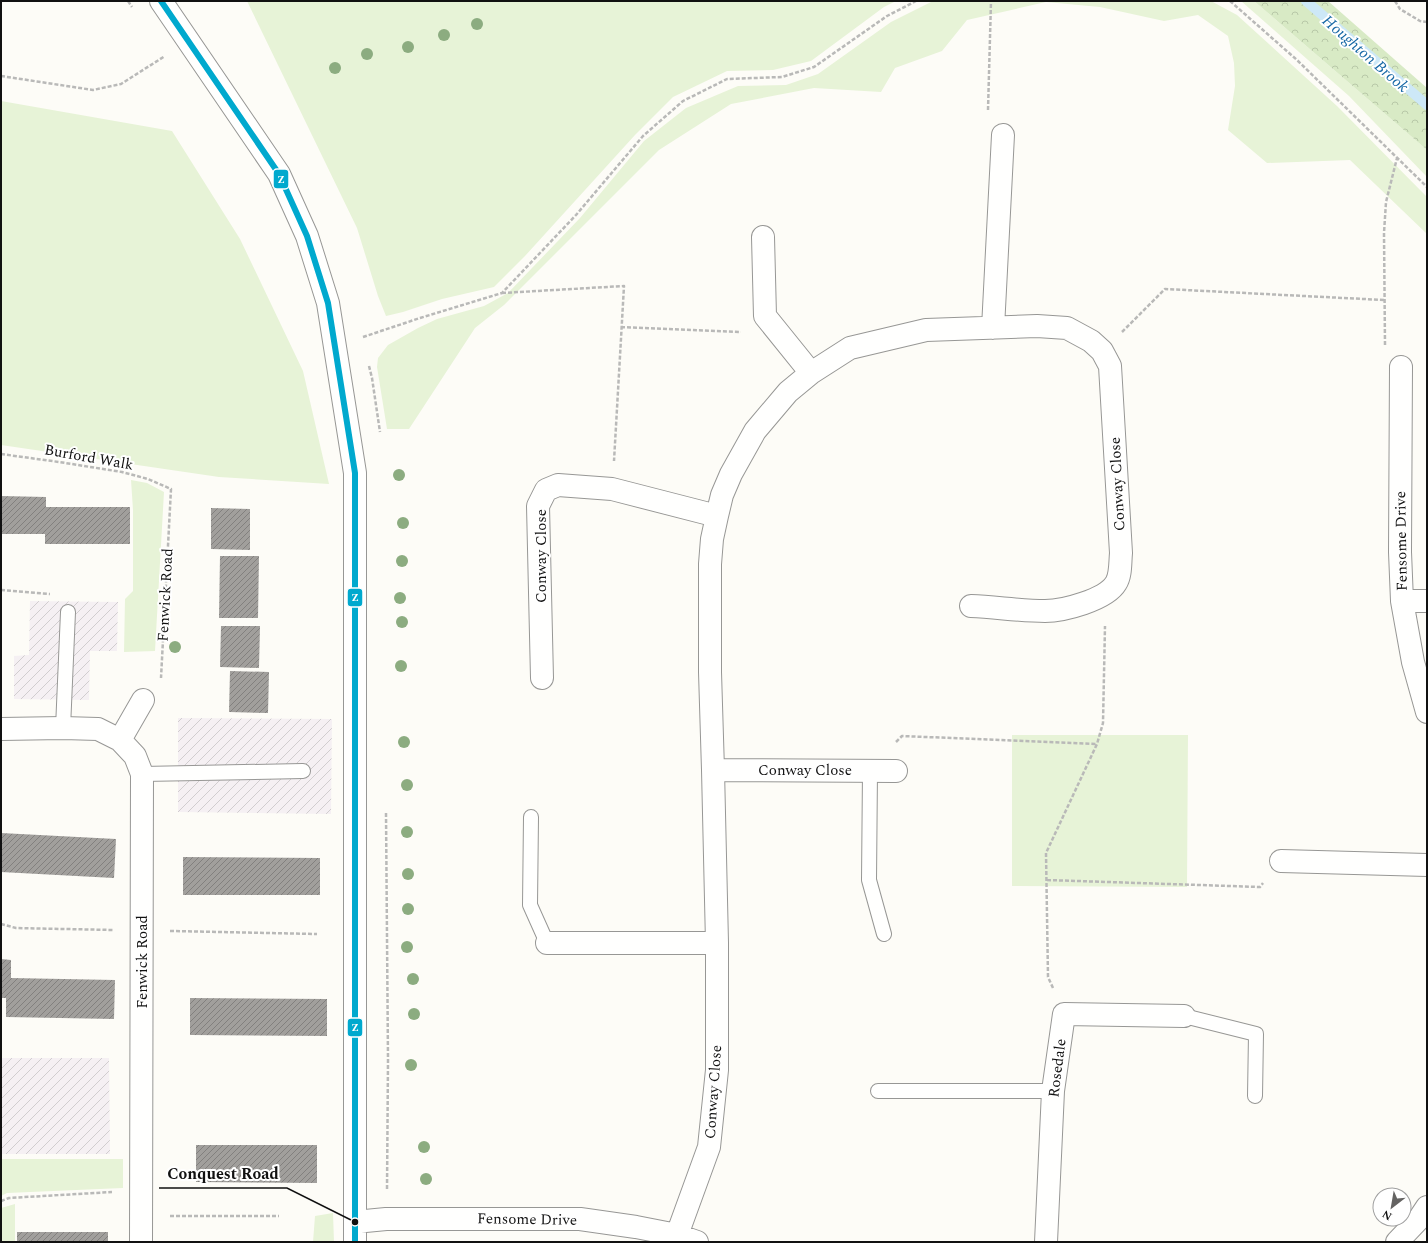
<svg xmlns="http://www.w3.org/2000/svg" width="1428" height="1243" viewBox="0 0 1428 1243" font-family="Spectral,serif">
<style>
.industrial{fill:url(#industrial-furrows)}
.grass{fill:#e7f3d7}
.forest{fill:url(#forest-crowns)}
.lines{fill:none;stroke-linecap:round;stroke-linejoin:round}
.stream{stroke:#cde8f7;stroke-width:10}
.building{fill:url(#building-hatch)}
.service-casing{stroke:#979795;stroke-width:16}
.minor-casing{stroke:#979795;stroke-width:24}
.path{stroke:#b9b9b8;stroke-width:2.5;stroke-dasharray:4 2;stroke-linecap:butt}
.service{stroke:#fffffe;stroke-width:14}
.minor{stroke:#fffffe;stroke-width:22}
.bus-1-casing{stroke:#fff;stroke-width:9}
.bus-1{stroke:#00a9ce;stroke-width:6}
.tree{fill:#8cac80}
.labels{text-anchor:middle;stroke-width:4;stroke-linejoin:round;paint-order:stroke}
.street-label{font-size:15px;fill:#111;stroke:#fff}
.water-label{font-size:16px;font-style:italic;fill:#1768a6;stroke:#fff}
.leader{fill:none;stroke:#111;stroke-width:1.5}
.callout-dot{fill:#111;stroke:#fff;stroke-width:1.5}
.callout-label{font-size:16px;text-anchor:middle;font-weight:bold;fill:#111;stroke:#fff;stroke-width:4;stroke-linejoin:round;paint-order:stroke}
.line-badge{stroke:#fff;stroke-width:1.5}
.badge-label{font-size:11px;text-anchor:middle;font-weight:bold;fill:#fff}
</style>
<defs>
<pattern id="industrial-furrows" width="10" height="10" patternUnits="userSpaceOnUse"><rect width="10" height="10" fill="#f5f0f3"/><path d="M-1 1l2-2M0 10L10 0M9 11l2-2" fill="none" stroke="#d1cdcf"/></pattern>
<pattern id="forest-crowns" width="20" height="18" patternUnits="userSpaceOnUse"><rect width="20" height="18" fill="#d8eac5"/><path d="M2 6a3 3 0 1 1 6 0M12 15a3 3 0 1 1 6 0" fill="none" stroke="#b8c8a8"/></pattern>
<pattern id="building-hatch" width="6" height="6" patternUnits="userSpaceOnUse"><rect width="6" height="6" fill="#a19f9c"/><path d="M-1 1l2-2M0 6l6-6M5 7l2-2" fill="none" stroke="#82807e"/></pattern>
</defs>
<rect width="100%" height="100%" fill="#fdfcf7"/>
<path class="industrial" d="M30,601l88,1 -1,49h-27l-1,49 -75,-1v-43l15,-1z
M178,718l154,1 -1,95 -153,-2z
M1,1058h108l1,96h-109z"/>
<path class="grass" d="M247,1h649l-12,6 -73,54 -38,9 -46,1 -54,26 -38,38 -110,121 -31,31 -52,12 -39,13 -17,4 -8,-20 -21,-68z
M933,1h278l26,14 100,91 90,91v37l-77,-74 -83,3 -39,-33 7,-44 -1,-23 -6,-27 -30,-21 -34,6 -64,-14 -54,-5 -79,18 -25,31 -47,17 -14,24 -67,-4 -83,16 -72,46 -155,155 -29,23 -66,101h-22l-10,-62 1,-9 10,-13 30,-17 19,-9 47,-13 24,-13 72,-75 64,-77 42,-33 52,-22 48,-1 32,-11 73,-52z
M1241,1h13l173,149v27l-78,-81z
M1,101l171,30 68,108 63,132 26,113 -110,-7 -218,-32z
M131,480l16,3 17,9 -9,159 -31,1 1,-53 8,-8v-81z
M1012,735h176l-1,152 -175,-1z
M1,1159h122v29l-116,5 -6,3z
M15,1204v38h-14v-34z
M333,1213l1,29h-21l2,-26z"/>
<path class="forest" d="M1254,1h74l99,87v62z"/>
<g class="lines">
<path class="stream" d="M1306,1l121,104"/>
</g>
<path class="building" d="M1,496l45,1v10h84v37h-85v-10h-44z
M211,508l39,1v41l-39,-1z
M220,556h39l-1,62h-39z
M221,626h39l-1,42 -39,-1z
M230,671l39,1 -1,41 -39,-1z
M1,833l115,6 -2,39 -113,-6z
M183,857l137,1v37h-137z
M1,959l10,1v18l104,2 -1,39 -108,-2v-19h-5z
M190,998l137,1v37l-137,-1z
M196,1145h121v38l-121,-1z
M17,1232h91v10h-91z"/>
<g class="lines">
<defs>
<path id="service" d="M63,728l5,-116
M870,771l-1,109 15,54
M142,774l161,-3
M531,817l-1,88 17,38
M1184,1016l72,18 -1,62
M878,1091h175"/>
<path id="minor" d="M161,1l118,173 28,62 21,67 27,170v769
M763,237l2,79 46,57
M993,328l10,-193
M1401,367l-1,185 2,49 11,61 14,50
M1402,601h25
M542,678l-4,-172 8,-16 12,-5 54,4 105,27
M1,729l62,-1 35,1 22,11 15,16 7,18 -1,468
M120,740l23,-40
M713,770l183,1
M1281,861l146,4
M547,943h170
M355,1222l31,-3h194l56,8 41,8 20,7
M677,1235l32,-88 8,-77v-127l-4,-173 -3,-98v-108l2,-25 5,-23 5,-21 9,-21 24,-43 33,-39 23,-19 39,-25 76,-18 111,-4 30,2 24,13 11,10 8,15 11,187c-1,10 0,22 -5,30 -10,17 -53,28 -71,28 -24,0 -49,-4 -74,-5
M1046,1242l7,-151 11,-77 120,2
M1397,1242l22,-23 8,-12"/>
</defs>
<use href="#service" class="service-casing"/>
<use href="#minor" class="minor-casing"/>
<path class="path" d="M128,1l4,6
M1230,1l67,59 130,127
M1395,1l5,8 20,12 7,1
M1,76l92,14 28,-6 44,-28
M988,110l3,-109
M502,293l122,-7 -10,175
M621,327l120,5
M1122,332l43,-43 219,11
M363,337l57,-19 82,-25 74,-78 67,-79 40,-35 44,-22 55,-2 32,-10 73,-51 29,-15
M1385,345l-1,-112 2,-31 11,-44
M369,366l3,12 8,54
M1,454l58,8 63,10 26,7 23,10 -10,189
M1,590l49,4
M896,742l6,-6 195,8
M386,813l2,247 -1,130
M1047,880l213,7 3,-4
M1,924l15,4 97,2
M170,931l147,3
M1053,988l-5,-11 -2,-124 51,-109 6,-21 2,-97
M1,1201l8,-3 103,-6
M170,1216h109"/>
<use href="#service" class="service"/>
<use href="#minor" class="minor"/>
<defs>
<path id="bus-1" d="M161,1l118,173 28,62 21,67 27,170v769"/>
</defs>
<use href="#bus-1" class="bus-1-casing"/>
<use href="#bus-1" class="bus-1"/>
</g>
<g class="tree">
<circle cx="477" cy="24" r="6"/>
<circle cx="444" cy="35" r="6"/>
<circle cx="408" cy="47" r="6"/>
<circle cx="367" cy="54" r="6"/>
<circle cx="335" cy="68" r="6"/>
<circle cx="399" cy="475" r="6"/>
<circle cx="403" cy="523" r="6"/>
<circle cx="402" cy="561" r="6"/>
<circle cx="400" cy="598" r="6"/>
<circle cx="402" cy="622" r="6"/>
<circle cx="175" cy="647" r="6"/>
<circle cx="401" cy="666" r="6"/>
<circle cx="404" cy="742" r="6"/>
<circle cx="407" cy="785" r="6"/>
<circle cx="407" cy="832" r="6"/>
<circle cx="408" cy="874" r="6"/>
<circle cx="408" cy="909" r="6"/>
<circle cx="407" cy="947" r="6"/>
<circle cx="413" cy="979" r="6"/>
<circle cx="414" cy="1014" r="6"/>
<circle cx="411" cy="1065" r="6"/>
<circle cx="424" cy="1147" r="6"/>
<circle cx="426" cy="1179" r="6"/>
</g>
<g class="labels">
<g class="street-label">
<text transform="translate(89 457) rotate(10)" y="5">Burford Walk</text>
<text transform="translate(1117 484) rotate(-93)" y="5">Conway Close</text>
<text transform="translate(1401 541) rotate(-91)" y="5">Fensome Drive</text>
<text transform="translate(541 556) rotate(-90)" y="5">Conway Close</text>
<text transform="translate(165 595) rotate(-87)" y="5">Fenwick Road</text>
<text x="805" y="775">Conway Close</text>
<text transform="translate(142 962) rotate(-90)" y="5">Fenwick Road</text>
<text transform="translate(1057 1068) rotate(-83)" y="5">Rosedale</text>
<text transform="translate(713 1092) rotate(-86)" y="5">Conway Close</text>
<text transform="translate(527 1219) rotate(1)" y="5">Fensome Drive</text>
</g>
<g class="water-label">
<text transform="translate(1366 53) rotate(41)" y="6">Houghton Brook</text>
</g>
</g>
<path class="leader" d="M355 1222L287 1188H159"/>
<circle class="callout-dot" cx="355" cy="1222" r="4"/>
<g class="callout-label">
<text x="223" y="1179">Conquest Road</text>
</g>
<g class="line-badge">
<rect x="273" y="169" width="16" height="20" rx="4" fill="#00a9ce"/>
<rect x="347" y="588" width="16" height="19" rx="4" fill="#00a9ce"/>
<rect x="347" y="1018" width="16" height="19" rx="4" fill="#00a9ce"/>
</g>
<g class="badge-label">
<text x="281" y="183">Z</text>
<text x="355" y="601">Z</text>
<text x="355" y="1031">Z</text>
</g>
<rect width="1428" height="1243" fill="none" stroke="#111111" stroke-width="4"/>
<g transform="translate(1392 1207) rotate(211)"><circle r="19" fill="#ffffff" stroke="#a0a0a0"/>
<path d="M0-3L7 15L0 10L-7 15Z" fill="#646362"/>
<text y="-6" font-size="11" font-weight="bold" text-anchor="middle" fill="#111111">N</text>
</g>
</svg>
